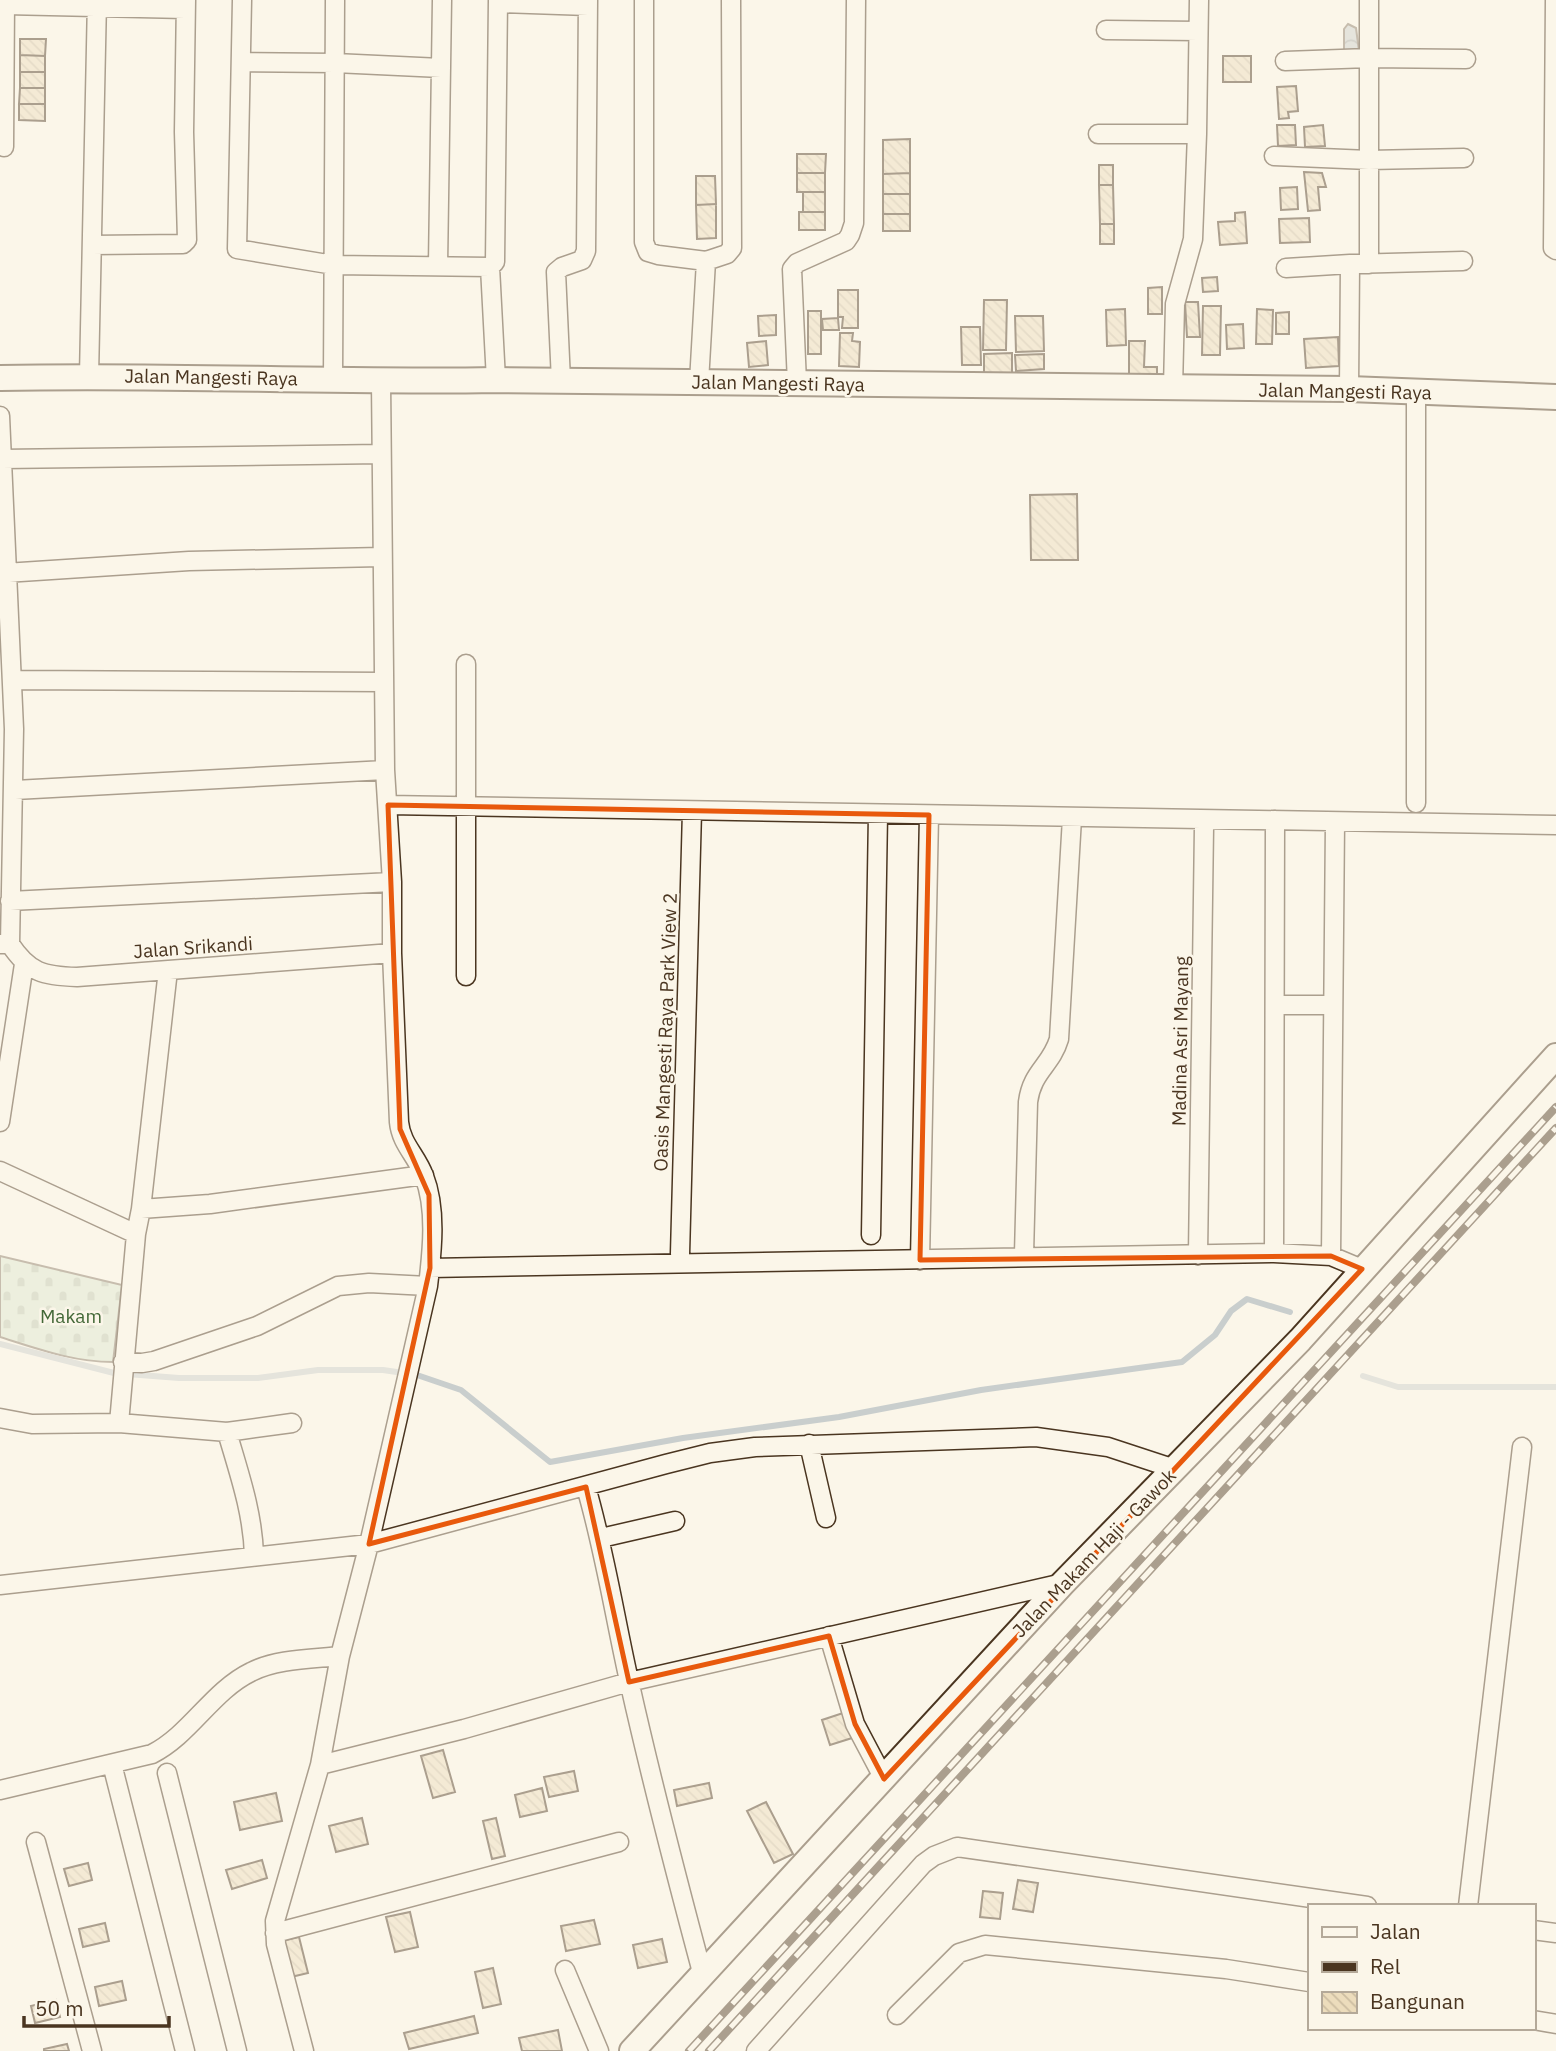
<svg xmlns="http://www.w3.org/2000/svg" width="1556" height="2051" viewBox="0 0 1556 2051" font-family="'IBM Plex Sans',sans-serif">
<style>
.cemetery{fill:url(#cemetery-stones);stroke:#887966;stroke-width:2}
.water{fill:url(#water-waves);stroke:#887966;stroke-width:2}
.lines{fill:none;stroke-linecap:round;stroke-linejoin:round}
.stream{stroke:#c9cecd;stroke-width:6}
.building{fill:url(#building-back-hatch);stroke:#4a3520;stroke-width:2}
.street-casing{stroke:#4a3520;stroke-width:21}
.secondary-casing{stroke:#4a3520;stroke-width:28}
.street{stroke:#fbf6e9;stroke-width:18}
.secondary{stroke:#fbf6e9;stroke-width:24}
.rail-casing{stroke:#4a3520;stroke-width:8}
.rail{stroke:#fbf6e9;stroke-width:5;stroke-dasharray:16;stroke-linecap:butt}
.marked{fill:none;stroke:#e8590c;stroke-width:5;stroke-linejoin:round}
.labels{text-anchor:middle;stroke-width:5;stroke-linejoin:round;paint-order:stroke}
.street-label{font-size:19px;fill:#4a3520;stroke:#fbf6e9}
.park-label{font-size:19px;fill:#436837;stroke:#fbf6e9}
</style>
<defs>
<pattern id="cemetery-stones" width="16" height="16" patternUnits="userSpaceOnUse" patternTransform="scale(1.75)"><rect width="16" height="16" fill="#dce7d0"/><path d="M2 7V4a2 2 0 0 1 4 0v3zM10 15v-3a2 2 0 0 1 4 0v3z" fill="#bec7b2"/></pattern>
<pattern id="water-waves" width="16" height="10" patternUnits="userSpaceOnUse" patternTransform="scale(1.75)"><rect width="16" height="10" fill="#c9cecd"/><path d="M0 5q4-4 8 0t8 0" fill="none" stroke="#a5a8a6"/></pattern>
<pattern id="building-back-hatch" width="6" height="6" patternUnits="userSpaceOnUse" patternTransform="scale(1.75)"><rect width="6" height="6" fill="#ecdcbc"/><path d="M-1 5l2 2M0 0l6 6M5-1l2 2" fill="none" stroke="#ccbda1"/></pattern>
</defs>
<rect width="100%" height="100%" fill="#fbf6e9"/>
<path class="cemetery" d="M0,1256l122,29 -9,77c-40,0 -75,-13 -113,-25z"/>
<path class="water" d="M1348,24l8,4 3,23 -15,2v-24z"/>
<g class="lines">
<path class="stream" d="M0,1344l114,29 65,5h79l60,-8h65l34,5 44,15 89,72 133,-24 156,-21 142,-27 201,-28 33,-27 16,-24 16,-12 43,13
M1363,1376l35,11h158"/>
</g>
<path class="building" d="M20,39h26l-1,17 -25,-1z
M20,55l25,1v16h-25z
M1223,56h28v26h-28z
M20,72h25v16h-25z
M1296,86l2,25 -10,1 1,6 -10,1 -2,-32z
M20,88h25v16h-26z
M19,104h26v17l-26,-1z
M1277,125h18l1,20 -18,1z
M1323,125l2,21 -20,1 -1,-20z
M910,139v34l-27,1v-34z
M797,154h29l-1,19h-28z
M1099,165h14v20h-14z
M1304,172l18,1 4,14h-8l2,23 -12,1z
M797,173h28v19h-28z
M910,173v21h-27v-20z
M696,176h19l1,28 -20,1z
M1099,185h14l1,39h-14z
M1297,187l1,22 -17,1 -1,-22z
M803,192h22v20h-22z
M883,194h27v20h-27z
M716,204v34l-19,1 -1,-34z
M799,212h26v18h-26z
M1245,212l2,31 -27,2 -2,-23 17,-1v-8z
M883,214h27v17h-27z
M1309,218l1,24 -30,1 -1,-24z
M1100,224h14v20h-14z
M1217,277l1,14 -15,1 -1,-14z
M1162,287v27h-14v-26z
M838,290h20v38h-16l1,-11h-5z
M984,300h23l-1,50h-23z
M1185,302h13l2,35h-13z
M1203,306h18l-1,49h-18z
M1125,309l1,36 -19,1 -1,-36z
M1257,309l16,1 -1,34h-16z
M808,311h13v43h-13z
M1289,312v22h-13v-21z
M776,315v20l-17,1 -1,-20z
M1015,316h28l1,35 -28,1z
M838,318l1,12h-16l-1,-11z
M1243,324l1,24 -17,1 -1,-24z
M961,327h19l1,38h-19z
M840,333h13l-1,8 8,1 -1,25 -20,-1z
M1338,337l1,29 -33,2 -2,-29z
M766,341l2,24 -19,2 -2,-24z
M1129,341h16l-1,26h13v8h-28z
M1012,353v20h-28v-19z
M1044,354v15l-28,2 -1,-16z
M1077,494l1,66h-47l-1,-65z
M843,1713l9,25 -22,7 -8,-25z
M443,1750l12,42 -22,6 -12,-42z
M574,1771l4,20 -29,6 -5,-20z
M709,1783l3,15 -35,8 -3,-16z
M542,1788l5,23 -27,6 -5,-22z
M276,1793l6,28 -42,9 -6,-28z
M766,1802l27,52 -19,9 -27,-52z
M362,1818l6,26 -32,8 -7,-26z
M496,1818l9,38 -13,3 -9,-38z
M262,1860l5,18 -35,11 -6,-19z
M88,1863l4,17 -23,6 -5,-17z
M1018,1880l20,3 -5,29 -20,-3z
M983,1891l20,2 -3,26 -20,-2z
M410,1912l8,35 -23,5 -9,-35z
M594,1920l6,24 -34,7 -5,-25z
M105,1923l4,18 -26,6 -4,-18z
M299,1937l9,36 -17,4 -9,-36z
M662,1939l5,23 -29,6 -5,-23z
M493,1968l8,36 -18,4 -8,-36z
M122,1981l4,19 -27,6 -4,-19z
M56,2000l4,17 -25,6 -4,-17z
M474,2016l4,17 -69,16 -5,-16z
M558,2030l4,21h-40l-3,-13z
M67,2044l2,7h-25v-2z"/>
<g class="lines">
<defs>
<path id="street" d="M242,0l-5,249 97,16 156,2 5,-5 3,-262
M644,0v242l4,10 10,3 48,6
M1369,0v264
M1555,0l-2,248 3,2
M498,3l90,3
M5,5l180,4
M1106,30l92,1
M1285,61l84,-3 97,1
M241,62l94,1 106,5
M1098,134h99
M4,147l1,-147
M1274,156l95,4 95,-2
M92,245l91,-1 4,-4 -3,-108 2,-132
M438,265l4,-265
M490,267l6,113
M1286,268l64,-4
M89,376l8,-376
M333,379l2,-379
M561,381l-5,-109 6,-5 20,-7 4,-9 2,-251
M699,382l7,-121 21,-7 5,-6 -1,-248
M797,383l-5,-114 5,-6 49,-22 4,-6 4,-12 2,-223
M1173,388l2,-84 18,-65 4,-105 2,-134
M1349,389l1,-125 113,-3
M1416,392v411
M0,416l14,313 -4,215h-10
M2,459l379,-5
M5,573l184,-12 192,-4
M12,680l371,2
M15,790l370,-20
M388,805l1168,20
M10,901l382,-19
M10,944c19,29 34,32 67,33l315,-24
M168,970l-27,239 69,-5 214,-29
M466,976v-312
M1275,1005h58
M0,1122l24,-158
M0,1171l136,63
M871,1235l7,-421
M1274,1253l1,-433
M680,1254l12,-443
M1024,1254l4,-152c4,-31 23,-36 31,-63l13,-221
M1198,1255l6,-428
M1331,1256l4,-434
M920,1260l9,-445
M430,1268l844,-15 57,3 31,13
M123,1362l19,1 12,-2 103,-35 81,-40 31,-3 59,3
M0,1418l32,6 87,-1 108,9 65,-9
M119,1423l17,-189 5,-25
M227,1432c12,41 26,81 27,124
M809,1444l17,74
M586,1487c19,65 29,132 44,198 22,98 47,194 73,291
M601,1538l74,-17
M0,1585l369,-41 297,-80 44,-11 45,-6 281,-10 72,10 67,22
M829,1636l26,88 29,55
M112,1764l73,287
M320,1765l144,-36 165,-47 434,-99
M167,1773l70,278
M0,1790l152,-36c38,-19 60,-63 99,-82 25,-13 61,-13 89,-16
M36,1842l56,209
M1468,1906l54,-459
M1533,1930l23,3
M275,1933l344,-91
M565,1970l34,81
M897,2015l62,-62 26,-8 241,24 83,13
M1533,2020l23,4
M304,2051l-28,-107 -1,-23 45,-156 20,-109 29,-112 59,-258c4,-34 9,-77 -4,-110 -7,-20 -23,-32 -25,-54l-7,-169v-71l-7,-112 -4,-388
M756,2051l167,-187 11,-8 23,-9 410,59"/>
<path id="secondary" d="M0,378c165,-4 330,5 496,2l853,9 207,8
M632,2051l431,-468 237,-243 256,-284"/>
</defs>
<use href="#street" class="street-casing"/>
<use href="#secondary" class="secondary-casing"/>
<use href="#street" class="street"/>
<use href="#secondary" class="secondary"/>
<defs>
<path id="rail" d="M689,2051l867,-944
M709,2051l847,-923"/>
</defs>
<use href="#rail" class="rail-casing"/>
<use href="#rail" class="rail"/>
</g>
<path d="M0 0H1556V2051H0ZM388,805l541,10 -9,445 411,-4 31,13 -478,510 -29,-55 -26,-88 -200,46 -43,-195 -217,57 61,-276 -1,-73 -29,-66z" fill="#fbf6e9" fill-opacity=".55" fill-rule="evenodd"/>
<path class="marked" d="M388,805l541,10 -9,445 411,-4 31,13 -478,510 -29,-55 -26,-88 -200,46 -43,-195 -217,57 61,-276 -1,-73 -29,-66z"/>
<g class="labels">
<g class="street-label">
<text transform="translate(211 377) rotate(1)" y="7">Jalan Mangesti Raya</text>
<text transform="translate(778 383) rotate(1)" y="7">Jalan Mangesti Raya</text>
<text transform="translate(1345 391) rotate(1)" y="7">Jalan Mangesti Raya</text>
<text transform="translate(193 947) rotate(-4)" y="7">Jalan Srikandi</text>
<text transform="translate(665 1032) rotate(-88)" y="7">Oasis Mangesti Raya Park View 2</text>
<text transform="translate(1180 1041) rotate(-89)" y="7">Madina Asri Mayang</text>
<text transform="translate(1094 1553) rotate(-46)" y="7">Jalan Makam Haji - Gawok</text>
</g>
<g class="park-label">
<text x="71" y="1323">Makam</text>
</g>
</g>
<rect x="1308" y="1904" width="228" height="126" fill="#fbf6e9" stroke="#b4a999" stroke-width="2"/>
<rect x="1322" y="1927" width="35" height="10" fill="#fbf6e9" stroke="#b4a999" stroke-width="2"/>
<text x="1370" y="1939" font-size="21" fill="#4a3520">Jalan</text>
<rect x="1322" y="1962" width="35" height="10" fill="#4a3520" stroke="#b4a999" stroke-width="2"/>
<text x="1370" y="1974" font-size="21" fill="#4a3520">Rel</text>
<rect x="1322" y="1992" width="35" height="21" fill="url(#building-back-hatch)" stroke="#b4a999" stroke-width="2"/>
<text x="1370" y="2009" font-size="21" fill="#4a3520">Bangunan</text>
<path d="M24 2016v10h145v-10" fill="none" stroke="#4a3520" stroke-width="3.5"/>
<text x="35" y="2016" font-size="21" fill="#4a3520" stroke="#fbf6e9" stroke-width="5" paint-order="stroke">50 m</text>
</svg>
